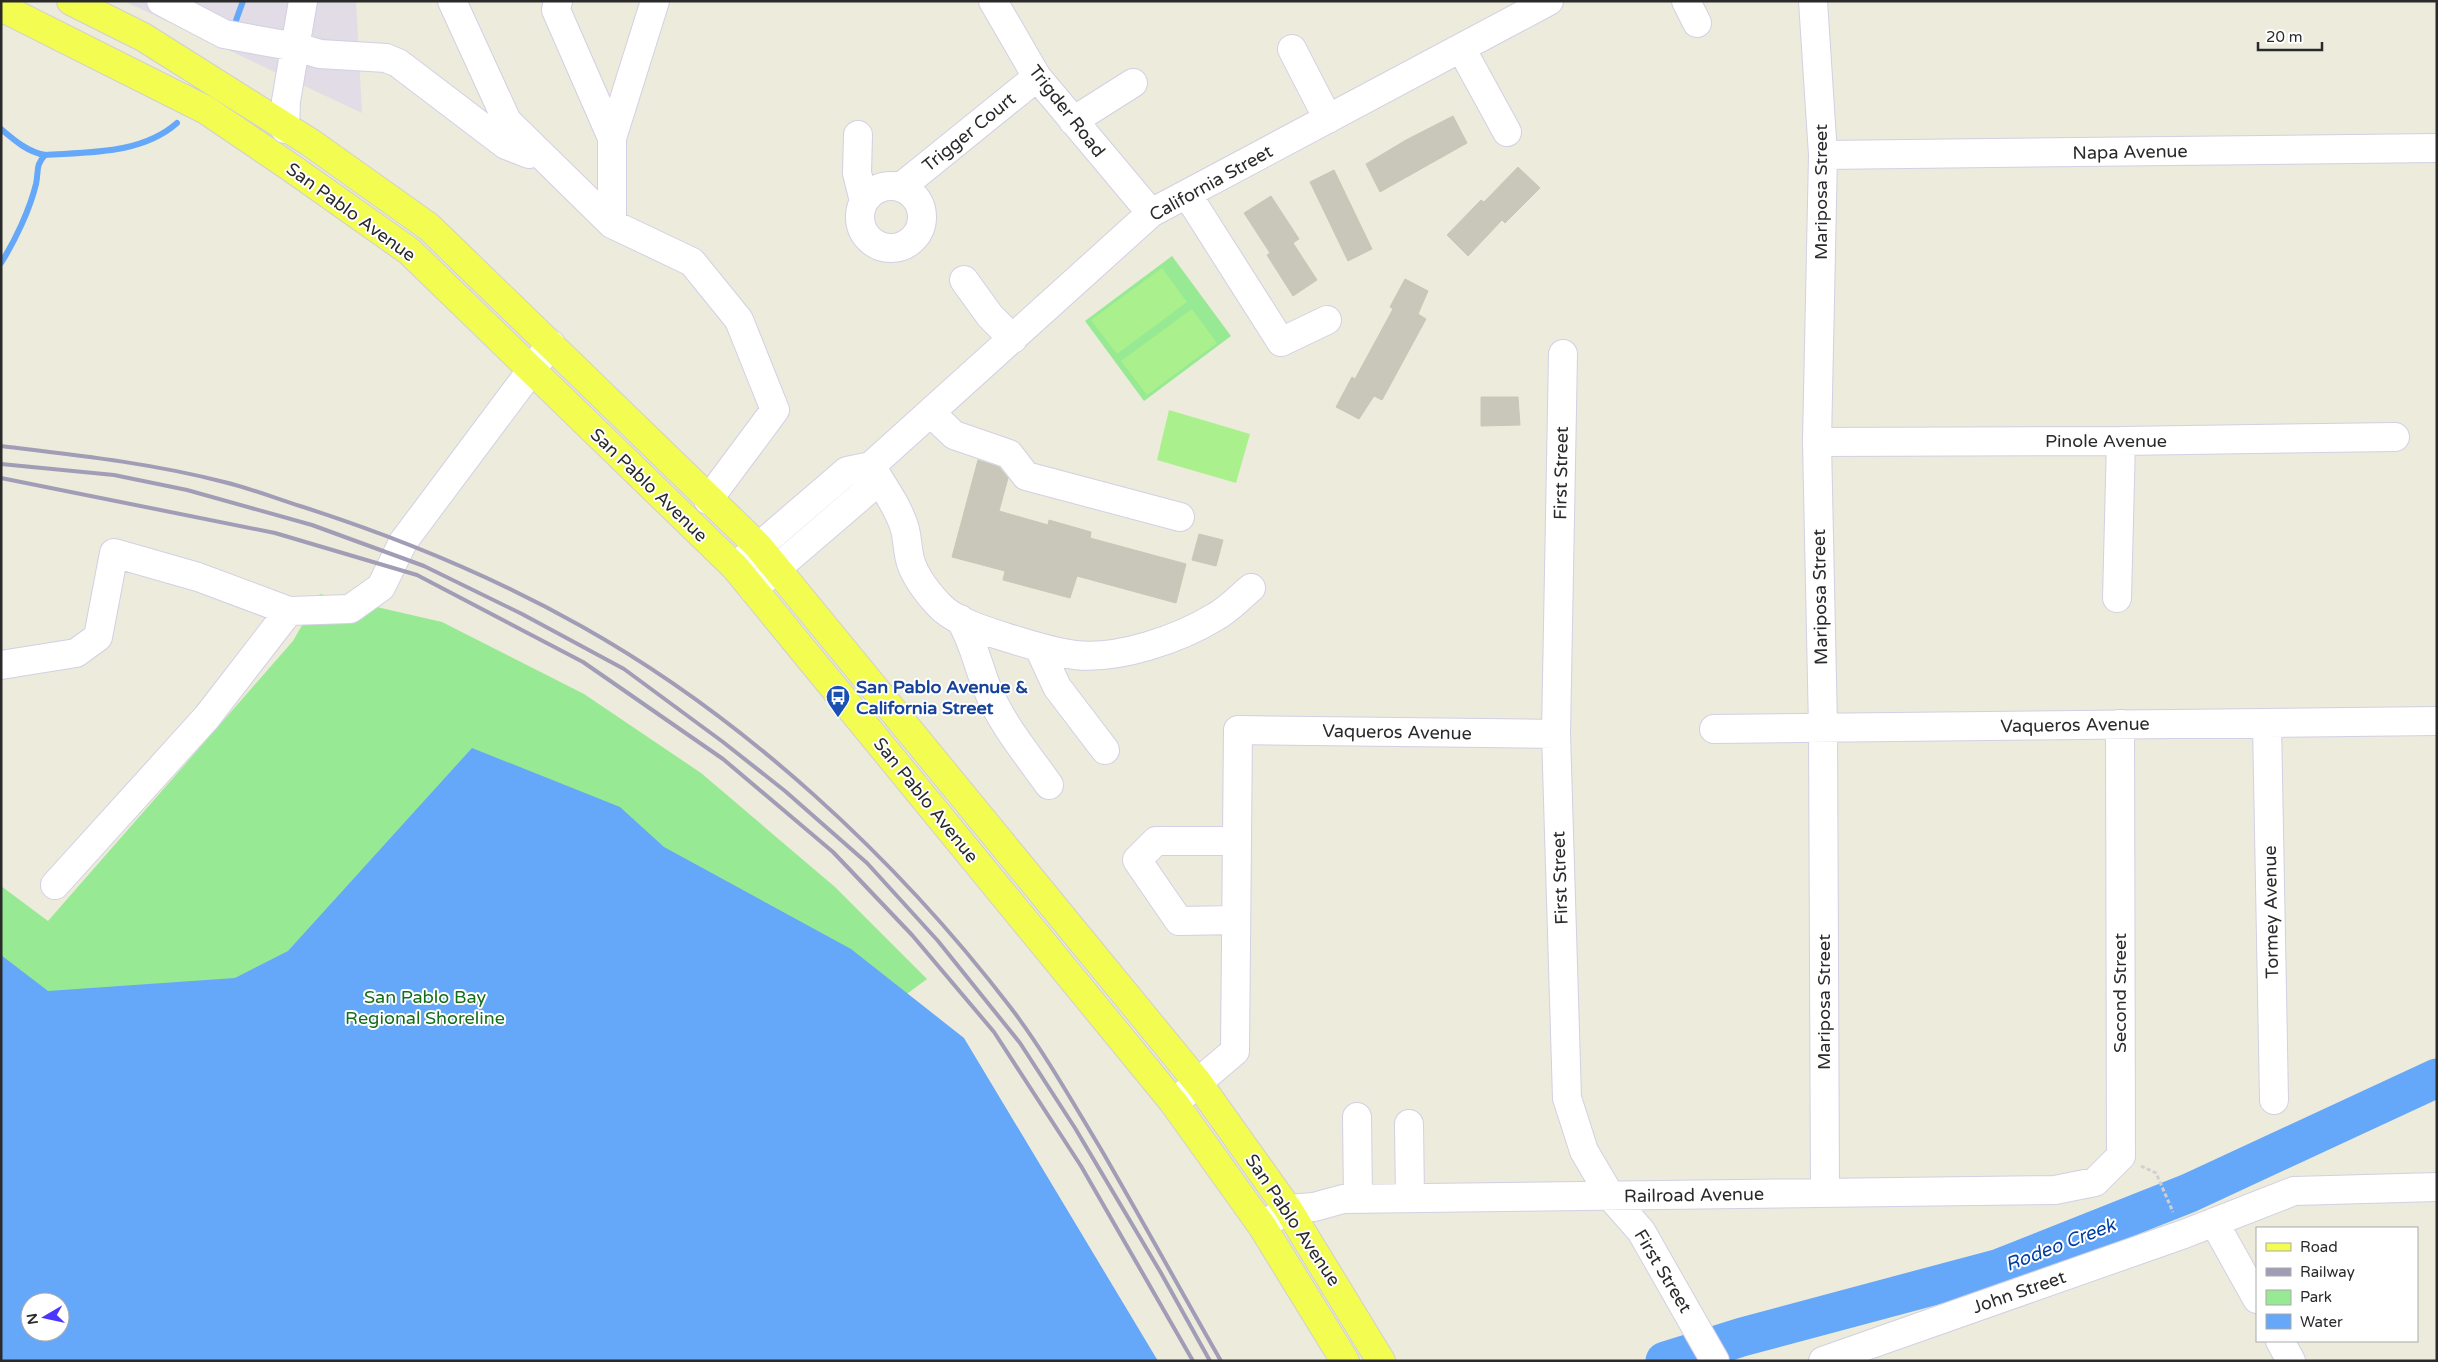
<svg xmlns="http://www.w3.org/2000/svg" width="2438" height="1362" viewBox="0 0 2438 1362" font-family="'Varela Round',sans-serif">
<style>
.industrial{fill:#e1dce5}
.green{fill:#97e993;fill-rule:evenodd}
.pitch{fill:#aaf18d}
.water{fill:#65a7f8;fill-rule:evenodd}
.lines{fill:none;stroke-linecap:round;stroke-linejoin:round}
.stream{stroke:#65a7f8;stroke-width:6}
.river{stroke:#65a7f8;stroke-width:39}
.building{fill:#c9c7ba;stroke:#c9c7b4}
.minor-casing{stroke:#d2d0e4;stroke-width:30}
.major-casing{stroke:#d0d0d0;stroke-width:30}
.path{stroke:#d0d0d0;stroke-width:3;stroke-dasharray:4 2.5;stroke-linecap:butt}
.minor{stroke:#fff;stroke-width:28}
.major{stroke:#f3fc51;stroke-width:28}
.rail{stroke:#a19db6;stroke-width:4}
.labels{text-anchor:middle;stroke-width:4;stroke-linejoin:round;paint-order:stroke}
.street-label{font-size:18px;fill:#2a2a2a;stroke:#fff}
.transit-label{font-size:18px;font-weight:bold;fill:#164399;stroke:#fff;text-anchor:start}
.park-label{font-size:18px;fill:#146d1b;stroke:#fff}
.water-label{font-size:19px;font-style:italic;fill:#023fa6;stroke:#fff}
</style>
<rect width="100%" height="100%" fill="#edebdb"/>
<path class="industrial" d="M124,1h232l6,112z"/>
<path class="green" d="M1172,256l59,80 -87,65 -59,-80z
M320,594l122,28 142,72 117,79 134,114 92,92 -19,14 -907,368v-475l47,35 245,-280zM30,1302h30v30h-30z"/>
<path class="pitch" d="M1162,268l25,34 -70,52 -26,-34z
M1192,309l25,34 -70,52 -26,-34z
M1169,410l81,24 -14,49 -79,-23z"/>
<path class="water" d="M472,748l148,59 44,40 187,102 113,89 194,323h-1157v-406l47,36 187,-13 53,-27zM30,1302h30v30h-30z"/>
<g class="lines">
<path class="stream" d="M234,26l9,-25
M1,129c14,12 27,23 44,26 45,-3 97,-1 132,-32
M1,263c14,-22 29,-54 35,-79 3,-14 -1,-18 9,-29"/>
<path class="river" d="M1665,1361l77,-24 258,-69 189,-75 248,-115"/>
</g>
<path class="building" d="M1453,116l14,27 -87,49 -14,-28 40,-24z
M1518,167l22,21 -35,35 -3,-3 -34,36 -21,-21 34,-35 3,2z
M1334,170l38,79 -24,12 -38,-79z
M1271,196l28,43 -6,4 24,37 -24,16 -26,-41 3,-2 -26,-40z
M1405,279l23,12 -10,23 8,5 -44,81 -8,-4 -15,23 -23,-12 16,-30 3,2 38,-70 -3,-2z
M1481,397h37l2,28 -39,1z
M978,460l21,7 9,11 -9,33 49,14 1,-5 42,12 -1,6 96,26 -10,39 -99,-27 -7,22 -67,-18 2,-9 -53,-14z
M1199,534l24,6 -7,26 -24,-6z"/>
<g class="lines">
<defs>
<path id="minor" d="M161,1l63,33 72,13 24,7 66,4 12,5 108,82 23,9
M452,1l55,120 105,103 80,38 47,58 36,90 -67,90
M558,1l-2,9 56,128
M993,1l44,76 114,136
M1686,1l11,22
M1813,1l10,154 -6,287 6,286 2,465
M1461,48l46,84
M1292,49l36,70
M1073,121l60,-38
M285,129l1,-28 17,-100
M858,135l-1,38 7,28
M1823,155l614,-7
M860 217a31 31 0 1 1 62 0a31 31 0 1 1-62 0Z
M901,187l136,-110
M1187,194l94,148 46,-22
M612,224v-86l43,-137
M964,280l26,36 23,23
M1563,354l-7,380 11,364 17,53 27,46 30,34 74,130
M931,413l23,22 55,19 17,22 154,41
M1817,442l304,-1 274,-4
M871,466c12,20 26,39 33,60 4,12 3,25 7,37 5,15 16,29 27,41 15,17 45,26 67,33 23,7 46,15 70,18 43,5 104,-16 140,-38 13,-7 24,-19 36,-29
M735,567l112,-96 24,-5 280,-253 398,-212
M753,589l114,-98 4,-25
M2117,598l4,-157
M960,619c14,24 17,44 27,69 14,35 40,66 62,97
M1039,648l18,39 48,63
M1,665l75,-12 22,-16 16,-84 84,24 91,34 61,-2 31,-22 22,-45 148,-198
M2267,723l7,377
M1714,729l723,-8
M55,885l152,-168 82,-106
M1236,920l-57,1 -42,-61 19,-19h81
M1174,1103l61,-52 3,-321 318,4
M1357,1117l1,82
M1409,1124l1,74
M2214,1222l43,77
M1262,1226l26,-17 26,-2 29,-8 712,-9 40,-8 26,-26 -1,-432
M2280,1341l11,20
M1823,1361l361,-127 110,-43 143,-4"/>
<path id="major" d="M71,1l72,36 168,106 118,84 329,319 441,538 89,125 93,152
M1,7l205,103 87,59 116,82 326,316 439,536 88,123 83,135"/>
</defs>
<use href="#minor" class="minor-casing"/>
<use href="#major" class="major-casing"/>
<path class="path" d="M2141,1166l15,7 17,39"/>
<use href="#minor" class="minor"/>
<use href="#major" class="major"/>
<path class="rail" d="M1,446c75,9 150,17 223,36 25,6 51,16 76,24 97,31 192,70 281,120 164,92 316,233 430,382 34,45 62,95 91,143 40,69 79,140 119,210
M1,464l113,11 73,15 125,35 112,41 98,48 102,55 99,73 62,49 82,72 71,78 82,102 55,85 86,145 49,88
M1,478l274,55 142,42 166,87 140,97 110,93 79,83 82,97 87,134 112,195"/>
</g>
<defs>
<symbol id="bus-pin" viewBox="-11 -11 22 30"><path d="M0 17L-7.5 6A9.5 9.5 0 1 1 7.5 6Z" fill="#1a4fb4" stroke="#fff"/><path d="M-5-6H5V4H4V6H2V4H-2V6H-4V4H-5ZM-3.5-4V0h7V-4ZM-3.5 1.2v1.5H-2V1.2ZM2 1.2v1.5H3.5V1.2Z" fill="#fff"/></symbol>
</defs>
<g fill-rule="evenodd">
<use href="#bus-pin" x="824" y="683" width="28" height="38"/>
</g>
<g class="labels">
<g class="street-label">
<text transform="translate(1067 111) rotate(52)" y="6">Trigder Road</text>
<text transform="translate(969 132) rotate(-39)" y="6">Trigger Court</text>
<text transform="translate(2130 152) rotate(-1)" y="6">Napa Avenue</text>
<text transform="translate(1211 183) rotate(-29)" y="6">California Street</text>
<text transform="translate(1821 192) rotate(-90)" y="6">Mariposa Street</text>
<text transform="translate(351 212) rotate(36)" y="6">San Pablo Avenue</text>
<text x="2106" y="447">Pinole Avenue</text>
<text transform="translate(1561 473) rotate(-89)" y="6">First Street</text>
<text transform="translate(649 485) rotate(44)" y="6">San Pablo Avenue</text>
<text transform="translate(1820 597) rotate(-91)" y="6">Mariposa Street</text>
<text transform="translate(2075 725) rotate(-1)" y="6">Vaqueros Avenue</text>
<text transform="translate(1397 732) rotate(1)" y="6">Vaqueros Avenue</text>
<text transform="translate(926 800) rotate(51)" y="6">San Pablo Avenue</text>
<text transform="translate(1560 878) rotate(-92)" y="6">First Street</text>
<text transform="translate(2271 912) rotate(-91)" y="6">Tormey Avenue</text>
<text transform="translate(2120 993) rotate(-90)" y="6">Second Street</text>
<text transform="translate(1824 1002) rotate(-90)" y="6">Mariposa Street</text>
<text transform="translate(1694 1195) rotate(-1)" y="6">Railroad Avenue</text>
<text transform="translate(1293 1220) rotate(56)" y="6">San Pablo Avenue</text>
<text transform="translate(1663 1271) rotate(59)" y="6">First Street</text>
<text transform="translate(2019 1292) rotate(-19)" y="6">John Street</text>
</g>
<g class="transit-label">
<text x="856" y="693">San Pablo Avenue &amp;<tspan x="856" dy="21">California Street</tspan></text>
</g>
<g class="park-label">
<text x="425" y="1003">San Pablo Bay<tspan x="425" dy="21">Regional Shoreline</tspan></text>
</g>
<g class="water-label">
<text transform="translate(2060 1244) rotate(-21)" y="7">Rodeo Creek</text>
</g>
</g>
<rect width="2438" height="1362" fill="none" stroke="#2a2a2a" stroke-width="5"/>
<rect x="2256" y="1227" width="162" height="115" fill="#ffffff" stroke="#aaaaaa"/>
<rect x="2266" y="1243" width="25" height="8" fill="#f3fc51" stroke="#aaaaaa"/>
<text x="2300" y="1252" font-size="15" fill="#2a2a2a">Road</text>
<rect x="2266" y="1268" width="25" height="8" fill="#a19db6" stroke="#aaaaaa"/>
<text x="2300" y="1277" font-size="15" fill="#2a2a2a">Railway</text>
<rect x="2266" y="1290" width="25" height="15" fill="#97e993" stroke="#aaaaaa"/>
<text x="2300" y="1302" font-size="15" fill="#2a2a2a">Park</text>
<rect x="2266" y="1314" width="25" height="15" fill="#65a7f8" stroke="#aaaaaa"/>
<text x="2300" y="1327" font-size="15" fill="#2a2a2a">Water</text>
<g transform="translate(45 1317) rotate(261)"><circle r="24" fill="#ffffff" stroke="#aaaaaa"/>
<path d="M0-4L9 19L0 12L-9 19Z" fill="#4a36ff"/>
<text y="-8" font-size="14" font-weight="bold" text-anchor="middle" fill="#2a2a2a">N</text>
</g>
<path d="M2258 42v8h64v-8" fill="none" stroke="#2a2a2a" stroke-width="2.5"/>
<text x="2266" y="42" font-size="15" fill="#2a2a2a" stroke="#ffffff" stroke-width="4" paint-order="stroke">20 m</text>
</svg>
